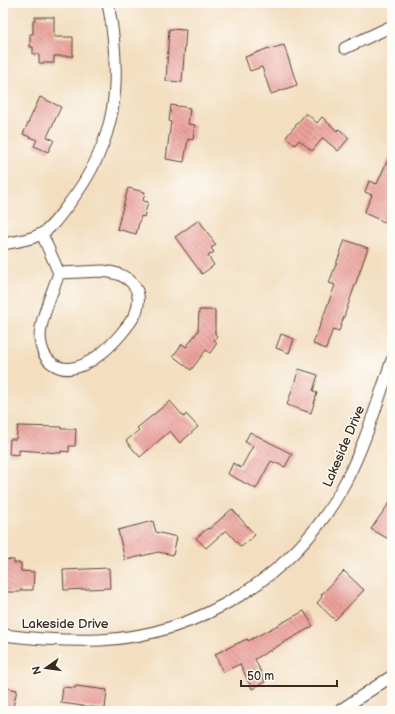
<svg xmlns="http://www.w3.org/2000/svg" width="395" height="714" viewBox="0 0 395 714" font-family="'Balsamiq Sans',sans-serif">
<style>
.building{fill:url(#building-back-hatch)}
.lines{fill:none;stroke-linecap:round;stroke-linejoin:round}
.minor-casing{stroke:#574536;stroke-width:13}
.minor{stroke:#fff;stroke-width:11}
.labels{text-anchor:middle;stroke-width:3;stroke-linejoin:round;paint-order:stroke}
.street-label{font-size:13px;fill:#3b2a1e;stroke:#fdfcf7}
</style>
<defs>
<pattern id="building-back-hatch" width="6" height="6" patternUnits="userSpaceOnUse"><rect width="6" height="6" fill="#eca19b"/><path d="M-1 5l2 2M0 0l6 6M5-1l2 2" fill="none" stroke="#c0837e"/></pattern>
</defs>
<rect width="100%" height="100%" fill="#fdfcf7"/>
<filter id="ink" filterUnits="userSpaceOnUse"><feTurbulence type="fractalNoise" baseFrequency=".025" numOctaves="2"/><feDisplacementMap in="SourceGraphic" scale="8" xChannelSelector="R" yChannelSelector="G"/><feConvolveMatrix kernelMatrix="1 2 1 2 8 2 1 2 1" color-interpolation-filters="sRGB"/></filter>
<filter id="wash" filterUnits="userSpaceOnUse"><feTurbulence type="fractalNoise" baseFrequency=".012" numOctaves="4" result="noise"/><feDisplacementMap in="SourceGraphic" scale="16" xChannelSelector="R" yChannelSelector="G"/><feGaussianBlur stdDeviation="0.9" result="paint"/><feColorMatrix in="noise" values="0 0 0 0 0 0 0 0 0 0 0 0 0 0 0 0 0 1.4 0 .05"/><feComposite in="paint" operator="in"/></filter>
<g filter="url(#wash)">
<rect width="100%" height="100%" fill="#f3dec0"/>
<g id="blocks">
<path class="building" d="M35,17h19v20h19v19h-19v7h-15v-9h-6v-7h-3v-13h3v-14h2z
M169,29l17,1 -4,52 -16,-1z
M284,45l13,40 -26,9 -9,-27 -12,4 -5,-14 24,-9 1,1z
M40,97l21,10 -14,30 7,3 -6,12 -14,-6 3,-6 -14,-6z
M171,105l19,3 -2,16 7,1 -2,15 -5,-1 -4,23 -18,-3 5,-37 -2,-1z
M306,113l11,10 5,-6 15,14 2,-2 10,9 -11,13 -15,-13 -11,13 -13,-11 -4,5 -9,-8z
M392,150v48l-3,8 3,1v11l-3,6 -25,-11 8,-18 -7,-3 4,-11 8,3z
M128,188l17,4 -2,9 5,1 -4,15 -3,-1 -5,18 -19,-5z
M199,220l17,25 -5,3 3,4 -6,4 6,9 -12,9 -27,-37z
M345,240l23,8 -29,83 -6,-2 -7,20 -13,-5 22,-59 -6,-2z
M199,310h16v24l2,2 -3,4 3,3 -7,10 -4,-3 -15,20 -18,-14 9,-12 4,3 12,-16z
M281,334l13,5 -5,14 -13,-5z
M299,369l19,6 -5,16 4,2 -6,20 -24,-8z
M170,401l14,16 2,-3 12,13 -18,16 -10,-12 -30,26 -14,-16 13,-11 -2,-2z
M18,426l43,1v2h15l-1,17h-6v6l-8,-1v2l-42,-3v5l-10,-1 1,-15h6z
M250,432l42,22 -7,13 -14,-6 -15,28 -28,-15 5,-11 8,5 12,-22 -8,-4z
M392,499v42l-21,-12z
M232,509l23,26 -14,12 -15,-17 -20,18 -10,-10 12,-10 1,1z
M153,521l3,11 21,5 -4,18 -15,-3 -33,8 -7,-30z
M3,559l11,1v3h7v8l13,1 -1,18h-13v2h-17z
M109,568l1,20 -46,2 -1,-20z
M344,571l20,19 -29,30 -18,-17 5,-6 -1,-2z
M304,611l9,15 -58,33 10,23 -13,7 -12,-25 -17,8 -8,-18 32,-15 1,2z
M76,686l31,4 -2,19 -44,-6 2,-16 12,1z
M3,687l14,3 -5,21h-9z"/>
</g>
</g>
<g filter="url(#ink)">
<use href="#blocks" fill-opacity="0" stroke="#574536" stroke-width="1"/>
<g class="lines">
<defs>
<path id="minor" d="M345,48l47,-22
M42,234l17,39
M3,244c12,-2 27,-4 38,-10 10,-5 20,-20 27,-29 50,-64 55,-124 40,-202
M102,271c25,2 43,15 34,42 -13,23 -55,70 -83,51 -8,-5 -12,-16 -13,-26 0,-19 13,-47 19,-65z
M3,635c32,4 65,6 97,5 99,-5 194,-64 241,-150 23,-41 36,-87 51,-130
M339,711l53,-35"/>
</defs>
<use href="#minor" class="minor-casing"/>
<use href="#minor" class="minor"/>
</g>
</g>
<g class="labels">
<g class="street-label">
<text transform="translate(343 446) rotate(-67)" y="5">Lakeside Drive</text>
<text x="65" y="628">Lakeside Drive</text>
</g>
</g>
<rect width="395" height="714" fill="none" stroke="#fdfcf7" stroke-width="16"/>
<g transform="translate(46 668) rotate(256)" stroke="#fdfcf7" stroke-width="3" paint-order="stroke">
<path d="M0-3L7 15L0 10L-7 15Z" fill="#3b2a1e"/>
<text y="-6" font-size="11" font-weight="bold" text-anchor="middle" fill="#3b2a1e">N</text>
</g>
<path d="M241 680v6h96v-6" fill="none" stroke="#3b2a1e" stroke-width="2"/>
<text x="247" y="680" font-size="12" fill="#3b2a1e" stroke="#fdfcf7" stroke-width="3" paint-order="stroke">50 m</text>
</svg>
